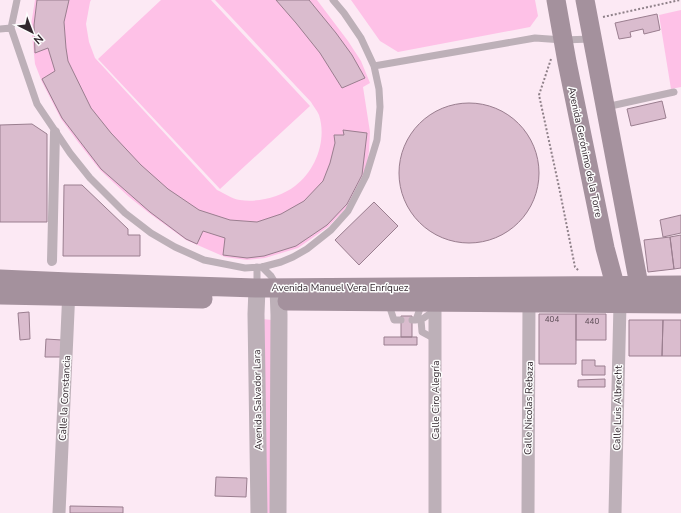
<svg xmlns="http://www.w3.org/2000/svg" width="681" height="513" viewBox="0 0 681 513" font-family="'Nunito Sans',sans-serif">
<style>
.green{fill:#fec1e7}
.building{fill:#dabcce;stroke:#9a7e8f}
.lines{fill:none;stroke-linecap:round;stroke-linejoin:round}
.path{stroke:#8f8189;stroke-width:2;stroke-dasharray:2 2;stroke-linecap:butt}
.service{stroke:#bdb0b8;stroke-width:7}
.pedestrian{stroke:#bdb0b8;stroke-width:10}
.minor{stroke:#bdb0b8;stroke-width:13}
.tertiary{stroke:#bdb0b8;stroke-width:17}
.secondary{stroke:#a4919d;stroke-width:19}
.labels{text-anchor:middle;stroke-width:3;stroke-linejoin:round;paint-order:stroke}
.number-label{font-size:8px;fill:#5c4c56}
.street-label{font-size:10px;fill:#32272e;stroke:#fcfcfc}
</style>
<rect width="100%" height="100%" fill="#fce9f4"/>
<path class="green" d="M35,0h56l-1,2 -4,22 3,18 6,16 122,132c7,3 15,9 23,10 17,3 41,-3 55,-14 21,-16 32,-46 24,-71 -2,-5 -6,-9 -8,-13l-96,-102h102l31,41 13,20 9,22 -7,4 7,45 -1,19 -4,24 -16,30 -21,22 -30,21 -33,10 -18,2 -22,-3 -39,-17 -37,-27 -21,-17 -28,-26 -22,-28 -17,-23 -19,-37 -7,-18 -4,-39z
M161,0h50l99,106 -90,83 -122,-130z
M351,0h184l3,16 -8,11 -132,25 -18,-11z
M681,10v77l-10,2 -12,-74z
M262,319l10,1 1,193h-12z"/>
<path class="building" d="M37,0h32l-5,22 2,26 2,13 23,47 20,25 30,32 27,24 31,21 31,10 27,2 24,-8 23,-13 19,-20 7,-18 5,-20 -1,-8h10l-1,-5 24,3 -5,42 -15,29 -20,21 -31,21 -32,10 -17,2 -24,-3 2,-17 -22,-7 -6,13 -11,-5 -36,-27 -49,-43 -39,-51 -20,-39 13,-8 -7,-23 -13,5 -1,-28z
M276,0h33l27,33 16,22 13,23 -23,10 -22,-35 -24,-30z
M657,14l3,16 -16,4 -1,-5 -13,3 1,5 -12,2 -4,-16z
M662,101l4,17 -35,8 -4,-17z
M399 173a70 70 0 1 1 140 0a70 70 0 1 1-140 0Z
M32,124l15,10v88h-47v-97z
M64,185h18l46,44v6h12v21h-77z
M374,202l24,24 -39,39 -24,-25z
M681,215v18l-18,4 -3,-17z
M681,235v33l-7,1 -4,-32z
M670,237l4,32 -26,3 -4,-32z
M29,312l1,27 -10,1 -2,-27z
M539,314h37v50h-37z
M576,314h30v26h-30z
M401,316h11v21h-11z
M629,320h34l-1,36h-33z
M663,320h18v36h-19z
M384,337h33v8h-33z
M46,339l16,1 -1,17h-16z
M582,360h13v6h10v9h-23z
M605,379v8h-27v-7z
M216,477l31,1 -1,19 -31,-1z
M70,506l53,1v6h-53z"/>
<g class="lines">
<path class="path" d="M603,17l77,-17
M551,59l-12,36 20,92 16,80 4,4"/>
<path class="service" d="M17,0l-6,28 26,76 33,49 20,25 35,35 26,20 24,14 29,13 41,8 17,-1 19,-5 12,-5 14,-8 24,-19 17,-19 18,-35 11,-36 3,-33 -1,-18 -5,-23 -13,-28 -17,-25 -11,-13
M0,29l11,-1
M374,66l161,-28 28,2 28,-1
M606,107l68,-15
M257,267v20
M262,267l9,9 6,10
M388,302l6,18h7
M435,310l-14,10 1,12 13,7
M412,320h4l6,-17"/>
<path class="pedestrian" d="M52,261l3,-129"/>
<path class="minor" d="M59,513l10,-224
M435,513v-218
M528,513l1,-210
M615,513l5,-209"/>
<path class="tertiary" d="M257,288l-1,26 3,199
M278,288l1,27 -1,198"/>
<path class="secondary" d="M556,0l11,62 38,186 13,48
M585,0l54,285v13
M0,279l69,3 188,6 424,-3
M0,295l203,4
M287,301l394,3"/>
</g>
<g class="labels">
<g class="number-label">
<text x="552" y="322">404</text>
<text x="592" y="324">440</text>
</g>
<g class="street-label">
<text transform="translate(586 152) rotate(78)" y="4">Avenida Gerónimo de la Torre</text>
<text x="340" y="291">Avenida Manuel Vera Enríquez</text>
<text transform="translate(64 398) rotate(-87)" y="4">Calle la Constancia</text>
<text transform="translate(257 400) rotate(-91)" y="4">Avenida Salvador Lara</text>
<text transform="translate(435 400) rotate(-90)" y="4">Calle Ciro Alegría</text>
<text transform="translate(528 408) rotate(-89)" y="4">Calle Nicolas Rebaza</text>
<text transform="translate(617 408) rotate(-89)" y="4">Calle Luis Albrecht</text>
</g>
</g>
<g transform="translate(32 32) rotate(138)" stroke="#fcfcfc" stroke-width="3" paint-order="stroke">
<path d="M0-3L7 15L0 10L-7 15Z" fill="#32272e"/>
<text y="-6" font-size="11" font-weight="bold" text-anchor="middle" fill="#32272e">N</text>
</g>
</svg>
